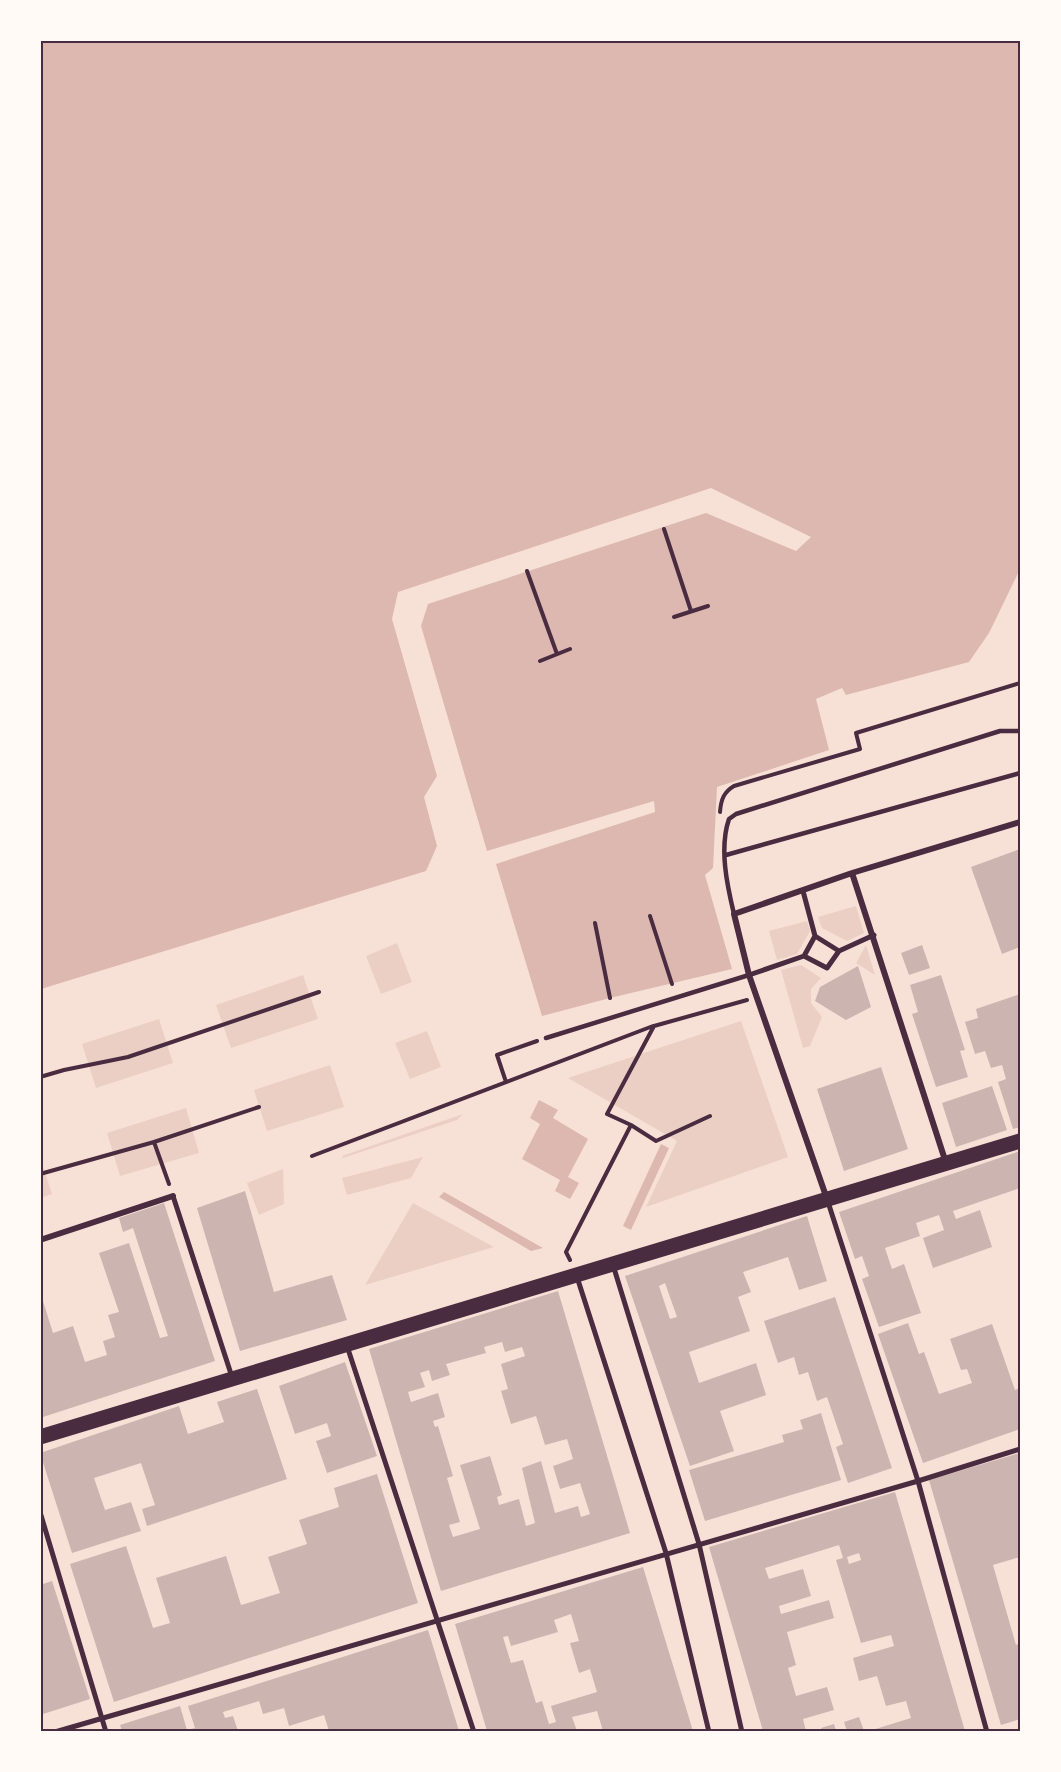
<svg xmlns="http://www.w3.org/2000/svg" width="1061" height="1772" viewBox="0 0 1061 1772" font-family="'Sofia Sans Condensed',sans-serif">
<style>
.green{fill:#ebcfc5}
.water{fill:#dcb8b0}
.building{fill:#ccb4b1;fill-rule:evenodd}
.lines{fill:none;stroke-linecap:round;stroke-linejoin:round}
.path{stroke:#4a2c40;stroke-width:4}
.service{stroke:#4a2c40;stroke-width:4.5}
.pedestrian{stroke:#4a2c40;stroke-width:5}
.minor{stroke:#4a2c40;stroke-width:6}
.primary{stroke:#4a2c40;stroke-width:15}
.neatline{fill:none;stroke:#4a2c40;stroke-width:2}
</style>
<rect width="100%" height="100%" fill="#f7e1d7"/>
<path class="green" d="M856,906l8,27 -17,8 -25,-13 -4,-11z
M807,921l3,10 -13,23 -20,6 -8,-29z
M397,943l15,39 -31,12 -15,-38z
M866,945l9,30 -19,-12z
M801,965l20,13 -10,11v14l11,14 -12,29 -7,2 -22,-78z
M303,975l15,44 -87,29 -15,-43z
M159,1019l14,44 -77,25 -14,-44z
M741,1021l47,136 -142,50 31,-66 -109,-63z
M427,1031l14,36 -31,12 -15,-36z
M330,1065l14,42 -77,24 -13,-41z
M186,1108l13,45 -79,23 -13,-43z
M463,1114l-6,6 -114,38 -1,-2z
M40,1157l12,37 -11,4 -1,-1z
M423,1157l-12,21 -64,17 -5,-17z
M283,1169l1,35 -25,11 -12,-32z
M413,1203l81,44 -129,38z"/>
<path class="water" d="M41,41h979v528l-31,64 -20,29 -123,33 -4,-7 -26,11 13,51 -112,37 -4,81 -8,7 27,94 -122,29 -68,18 -46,-152 159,-52 -1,-11 -167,50 -66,-225 7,-22 278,-91 90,38 15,-14 -100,-49 -313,104 -6,27 45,157 -13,21 13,49 -11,25 -385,118z
M539,1100l19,10 -5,8 35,21 -20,38 11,6 -9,16 -15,-8 5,-11 -38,-21 18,-35 -10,-6z
M661,1144l8,4 -38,82 -8,-4z
M444,1192l99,56 -12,3 -92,-54z"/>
<path class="building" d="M1020,849v98l-18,7 -31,-87z
M922,945l8,23 -21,7 -8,-22z
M858,966l13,41 -25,13 -31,-19 5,-14z
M941,975l24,75 -5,1 8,26 -32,10 -24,-73 6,-2 -8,-27z
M1020,994v133l-7,2 -15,-47 8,-3 -4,-14 -11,3 -6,-17 -10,3 -10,-32 13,-4 -2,-9z
M881,1067l27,82 -64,22 -27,-82z
M992,1086l15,44 -51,17 -14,-44z
M1020,1151v37l-67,23 3,8 24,-9 12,37 -59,21 -10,-30 21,-8 -5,-15 -23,8 4,13 -35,12 7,21 12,-5 17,49 -42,14 -17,-48 7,-3 -7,-20 -7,3 -16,-47z
M245,1191l29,101 58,-17 15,45 -107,31 -43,-143z
M164,1203l51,158 -175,57v-116l3,-1 10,32 20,-7 12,36 22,-7 -4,-14 12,-4 -7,-22 11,-3 -20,-59 30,-10 31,95 8,-2 -35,-108 -10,4 -4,-14z
M807,1216l20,65 -28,9 -11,-33 -45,15 8,20 -13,5 12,34 -61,21 10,31 57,-20 10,32 -46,16 14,40 -44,15 -65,-190zM665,1283l12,34 -7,2 -11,-33z
M558,1291l72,242 -189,58 -72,-242zM502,1342l3,10 17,-5 3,9 -24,8 7,25 -7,2 10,33 25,-8 9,29 22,-6 6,20 -20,7 7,23 20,-6 10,31 -9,3 -3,-11 -23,7 -14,-52 -19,7 13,55 -9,3 -7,-27 -20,6 -2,-8 5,-2 -12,-39 -30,9 20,64 -27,8 -4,-12 11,-3 -13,-44 6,-2 -15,-50 -3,1 -2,-6 12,-4 -7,-24 -27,9 -3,-10 17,-5 -5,-14 9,-3 3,11 18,-6 -4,-11 40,-11 -2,-6z
M835,1297l57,171 -44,15 -12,-36 7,-3 -16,-47 -10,4 -9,-29 -9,3 -5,-18 -16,6 -14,-42z
M908,1323l11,31 5,-2 15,42 33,-11 -5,-14 -6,1 -11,-31 42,-15 23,66 5,-2v41l-97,34 -45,-129z
M345,1362l32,94 -50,17 -11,-32 15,-5 -4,-13 -32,11 -16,-48z
M257,1389l30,90 -140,47 -5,-17 13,-4 -14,-42 -47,15 11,32 26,-8 10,29 -69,22 -32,-100 139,-47 9,28 36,-12 -7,-20z
M821,1413l20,67 -136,41 -16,-51 95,-28 -2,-7 21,-6 -3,-9z
M1020,1453v104l-27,8 23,80 4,-2v76l-19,6 -72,-245z
M377,1474l41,129 -304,99 -44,-138 56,-18 27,82 17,-5 -14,-45 70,-22 15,49 39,-12 -12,-36 39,-13 -8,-24 40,-13 -5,-19z
M895,1492l70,239h-96l42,-13 -5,-17 -20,5 -9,-30 -18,5 -6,-23 41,-12 -3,-11 -30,8 -25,-83 7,-2 -4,-13 -74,23 4,11 34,-10 8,27 -32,10 2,8 48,-14 5,18 -47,14 9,33 -8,3 8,28 31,-9 7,23 -31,9 3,12h-43l-54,-184zM859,1553l2,7 -12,4 -2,-7z
M643,1567l50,164h-90l-6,-20 -25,6 5,14h-90l-32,-107zM571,1614l8,27 -9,2 9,30 11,-4 7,23 -46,14 5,16 -7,2 -7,-23 -6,2 -13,-43 -12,3 -8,-26 5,-1 3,10 47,-14 -4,-12z
M52,1581l38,118 -50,16v-130z
M428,1630l31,101h-130l-5,-16 -35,11 -5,-18 -21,6 -4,-13 -36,11 2,6 8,-2 5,15h-116l-2,-6 60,-19 7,24 8,-2 -7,-22z
M859,1717l5,14h-17l-3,-9z
M834,1724l2,7h-14l-1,-3z"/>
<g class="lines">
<path class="path" d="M664,529l27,82
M527,571l30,83
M674,617l34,-11
M540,661l30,-12
M720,812c1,-13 4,-20 14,-26l126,-37 -4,-16 164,-50
M650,916l22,68
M595,923l15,75
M40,1077l24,-7 64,-13 191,-65
M506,1082l-9,-27 40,-14
M631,1125l25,16 54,-25
M154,1142l15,42
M312,1156l341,-130
M40,1174l114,-32 105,-35
M570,1260l-4,-8 65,-127 -24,-11 47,-88 93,-26"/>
<path class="service" d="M726,855l294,-82
M734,914c-7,-29 -15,-66 -5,-95l7,-5 264,-83h20
M546,1038l203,-63"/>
<path class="pedestrian" d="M803,891l12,45
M839,951l-24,-15 -11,20 23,12 12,-17 35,-16
M749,975l55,-19
M173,1196l59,181
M828,1202l90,279 69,251
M613,1265l86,279 43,188
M577,1277l89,276 43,179
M347,1346l127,386
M40,1512l66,220
M55,1732l863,-251 102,-32"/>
<path class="minor" d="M852,873l94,290
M827,1199l-78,-224 -15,-61 118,-41 168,-51
M40,1240l133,-44"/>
<path class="primary" d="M40,1437l980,-296"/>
</g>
<rect width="1061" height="1772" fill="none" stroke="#fffaf5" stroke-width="84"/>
<rect x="42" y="42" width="977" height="1688" class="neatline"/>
</svg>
